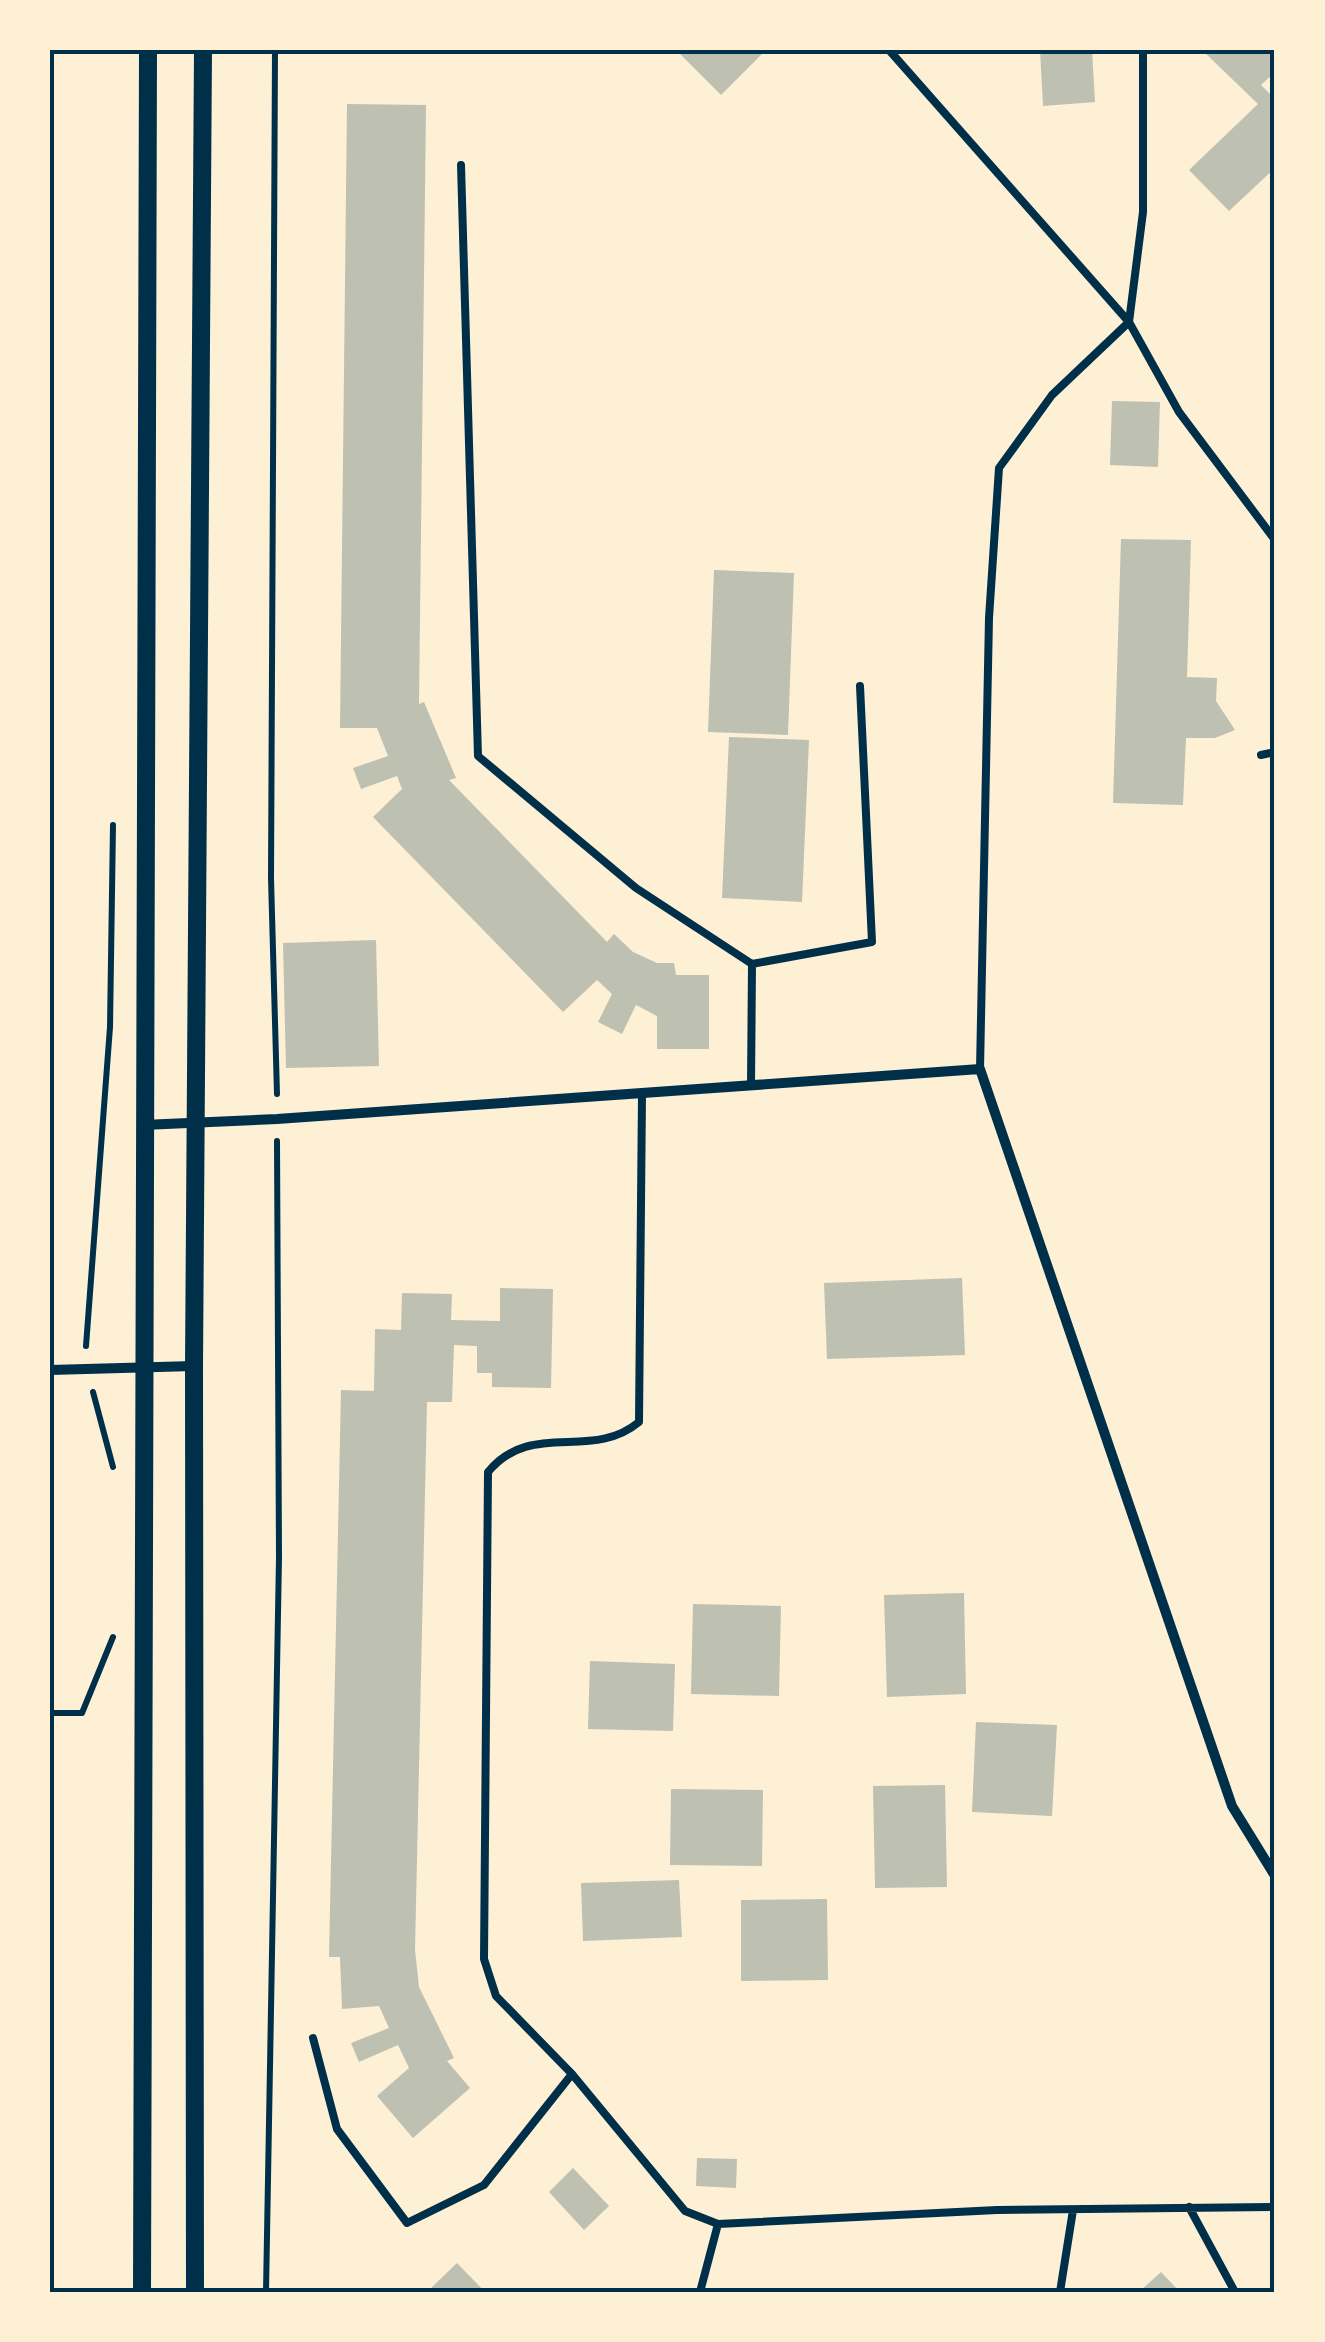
<svg xmlns="http://www.w3.org/2000/svg" width="1325" height="2342" viewBox="0 0 1325 2342" font-family="Lato,sans-serif">
<style>
.building{fill:#bec0b2}
.lines{fill:none;stroke-linecap:round;stroke-linejoin:round}
.path{stroke:#003049;stroke-width:6}
.service{stroke:#003049;stroke-width:8}
.minor{stroke:#003049;stroke-width:10}
.tertiary{stroke:#003049;stroke-width:18}
.neatline{fill:none;stroke:#003049;stroke-width:4}
</style>
<rect width="100%" height="100%" fill="#fdf0d5"/>
<path class="building" d="M676,50h90l-45,45z
M1040,50h52l3,52 -52,4z
M1202,50h73v22l-14,13 14,14v69l-46,43 -40,-41 69,-66z
M347,104l79,1 -7,599 5,-2 32,76 -7,2 158,162 7,-8 19,18 24,11h17l2,12h33v74h-52v-33l-21,-11 -14,29 -24,-12 14,-28 -15,-14 -34,32 -190,-195 29,-28 -5,-13 -36,13 -8,-21 35,-12 -11,-28h-37z
M1112,401l48,1 -2,65 -48,-2z
M1121,539l70,1 -4,137 30,1 -1,23 19,29 -20,8h-29l-3,67 -70,-2z
M714,570l80,3 -6,162 -80,-3z
M729,737l80,3 -7,162 -80,-4z
M376,940l3,126 -93,2 -3,-125z
M962,1278l3,77 -138,4 -3,-76z
M500,1288l53,1 -2,99 -59,-1v-14h-15v-27l-23,-1 -2,57h-25l-12,548 4,37 35,71 -7,3 23,27 -57,50 -36,-42 32,-28 -11,-23 -39,17 -8,-19 38,-15 -10,-22 -37,3 -2,-52h-11l12,-567 33,1 1,-62 26,1 1,-37 50,1 -1,26 49,1z
M964,1593l2,101 -79,3 -3,-102z
M693,1604l88,2 -2,90 -88,-2z
M590,1661l85,3 -2,67 -85,-2z
M976,1722l81,3 -5,91 -80,-4z
M945,1785l2,102 -72,1 -2,-102z
M671,1789l92,1 -1,76 -92,-1z
M679,1880l3,57 -99,4 -2,-58z
M827,1899l1,81 -87,1v-81z
M697,2158l40,1 -1,29 -40,-2z
M573,2168l36,38 -25,24 -35,-38z
M457,2263l28,29h-58z
M1161,2272l19,20h-41z"/>
<g class="lines">
<path class="path" d="M275,50l-4,828 6,216
M86,1346l24,-319 3,-202
M93,1392l20,75
M50,1713h32l31,-76
M266,2292l13,-735 -2,-416"/>
<path class="service" d="M889,50l240,272 50,90 96,128
M461,165l17,591 158,132 116,76 -1,122
M1261,755l14,-3
M752,964l120,-22 -12,-256
M980,1069l9,-451 10,-150 53,-73 77,-73 14,-110v-162
M642,1094l-3,328c-48,40 -107,-3 -151,50l-4,487 12,37 76,78 113,137 33,13 279,-14 278,-3
M313,2038l24,91 70,94 77,-38 88,-111
M1189,2207l46,85
M700,2292l18,-68
M1060,2292l13,-82"/>
<path class="minor" d="M143,1125l134,-6 703,-50 252,737 43,70
M50,1370l144,-4"/>
<path class="tertiary" d="M142,2292l6,-2242
M195,2292l-1,-926 9,-1316"/>
</g>
<rect width="1325" height="2342" fill="none" stroke="#fdf0d5" stroke-width="105"/>
<rect x="52" y="52" width="1220" height="2238" class="neatline"/>
</svg>
